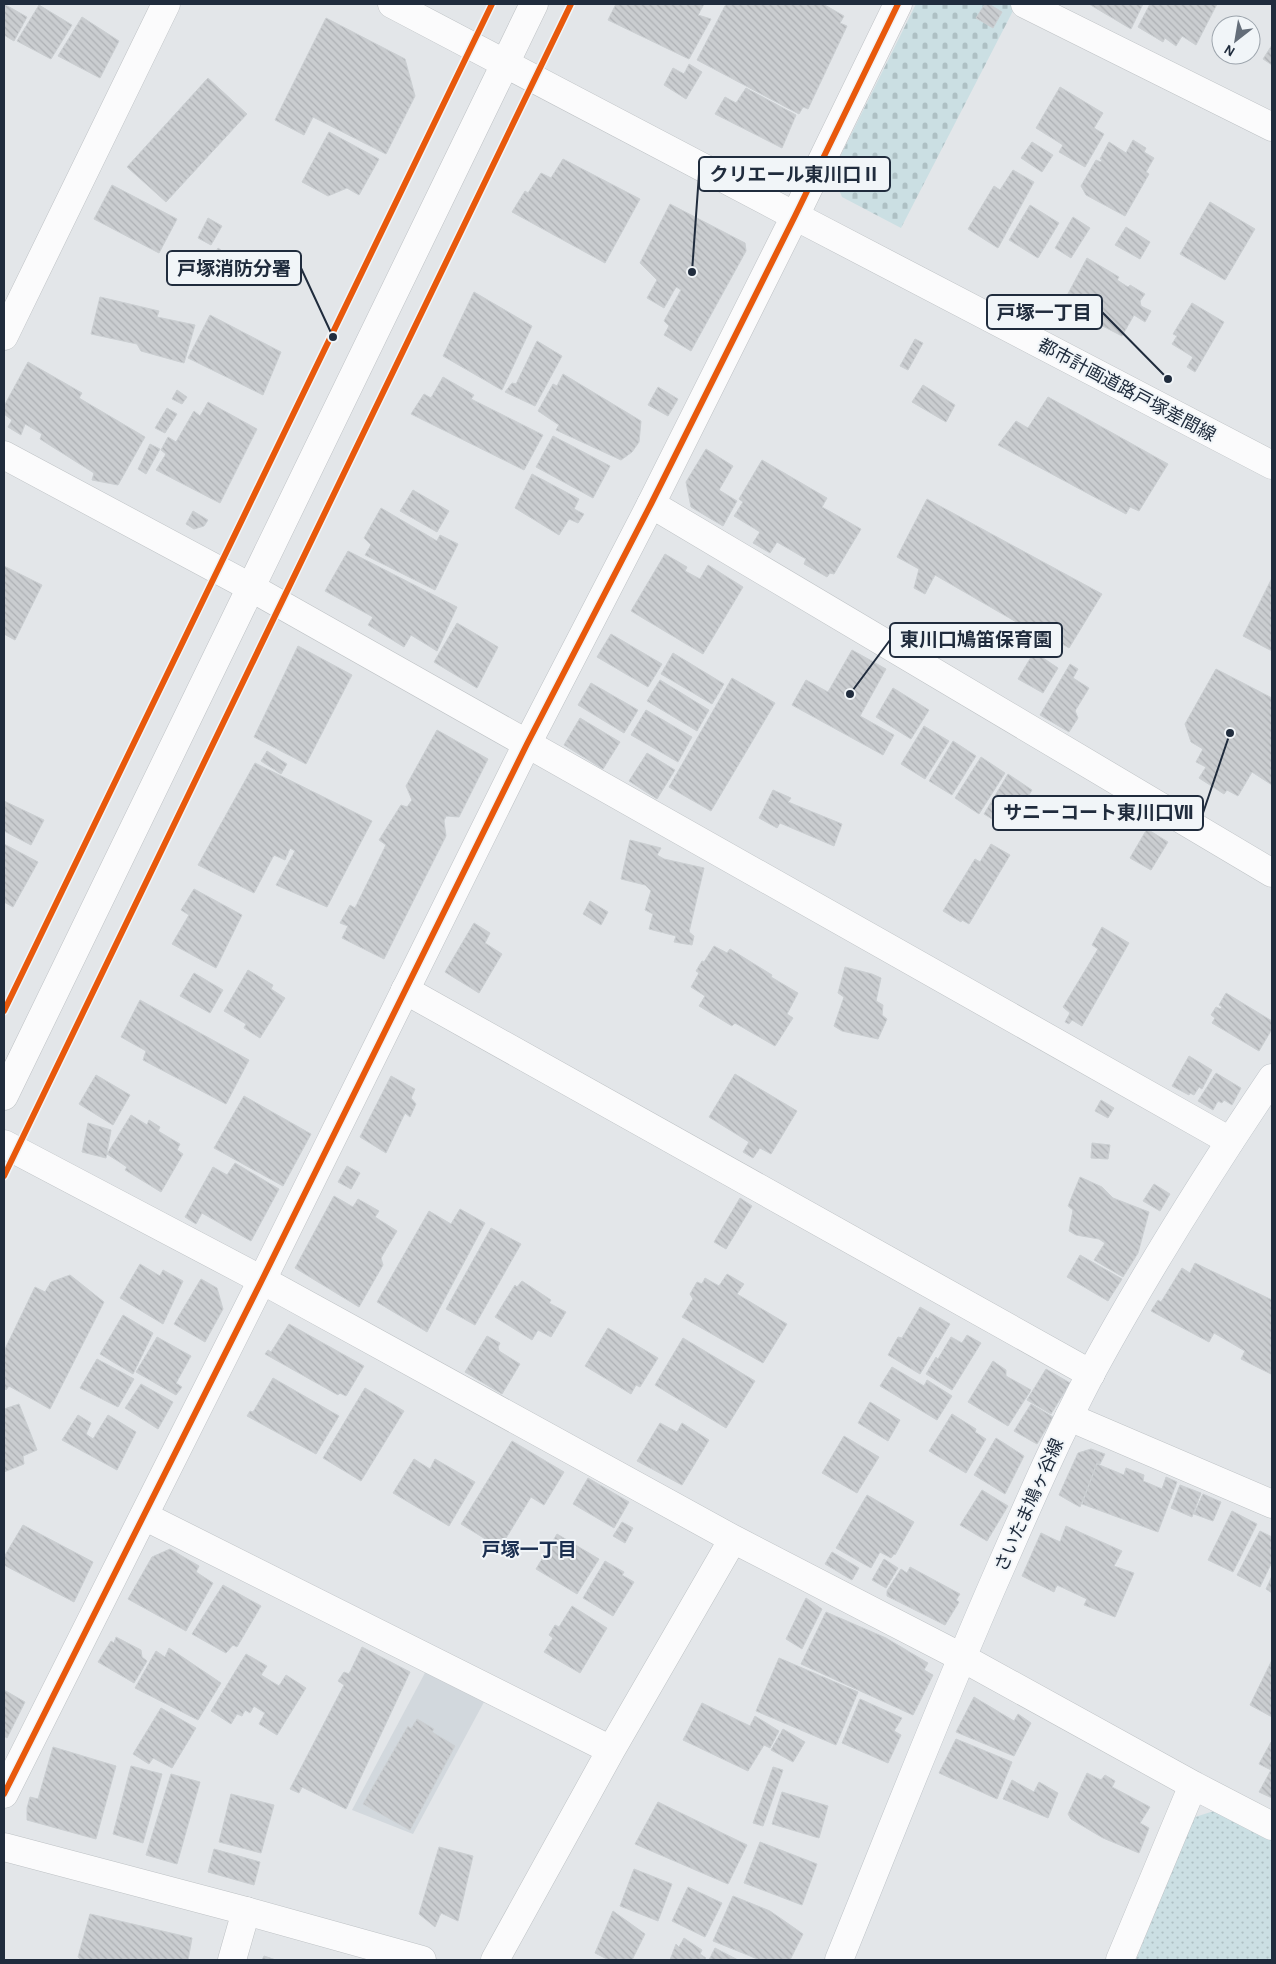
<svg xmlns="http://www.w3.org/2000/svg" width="1276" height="1964" viewBox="0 0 1276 1964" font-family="'Alegreya Sans','Noto Sans JP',sans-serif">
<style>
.built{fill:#d2d8dd}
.cemetery{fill:url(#cemetery-stones)}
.park{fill:url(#park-dots)}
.building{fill:url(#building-back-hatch);stroke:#cbcfd2}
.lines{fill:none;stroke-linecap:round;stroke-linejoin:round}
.minor-casing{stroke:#bec2c5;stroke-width:29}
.tertiary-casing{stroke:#bec2c5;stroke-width:29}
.secondary-casing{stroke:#bfc4c9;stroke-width:29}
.minor{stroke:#fbfbfc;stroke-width:28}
.tertiary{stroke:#fbfbfc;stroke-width:28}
.secondary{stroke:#fbfbfc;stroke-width:28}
.cycleway-casing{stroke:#f1f5f8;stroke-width:9}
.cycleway{stroke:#e8590c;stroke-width:6}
.labels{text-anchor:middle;stroke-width:4;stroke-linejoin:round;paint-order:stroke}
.street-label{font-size:18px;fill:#202c3d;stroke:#f1f5f8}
.neighbourhood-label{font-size:19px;font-weight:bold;fill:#1b2f50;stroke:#f1f5f8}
.leader{fill:none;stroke:#202c3d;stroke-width:2}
.callout-dot{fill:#202c3d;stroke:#f1f5f8;stroke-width:2}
.callout{fill:#f1f5f8;stroke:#202c3d;stroke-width:2}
.callout-label{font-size:19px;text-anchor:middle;font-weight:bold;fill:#202c3d}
</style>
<defs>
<pattern id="cemetery-stones" width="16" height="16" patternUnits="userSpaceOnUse" patternTransform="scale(1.25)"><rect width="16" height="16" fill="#cbdfe3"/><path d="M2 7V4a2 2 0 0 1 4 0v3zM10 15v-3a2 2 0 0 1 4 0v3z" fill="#aec0c4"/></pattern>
<pattern id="park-dots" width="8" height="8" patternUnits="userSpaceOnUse" patternTransform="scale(1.25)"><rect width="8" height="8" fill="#cbdfe3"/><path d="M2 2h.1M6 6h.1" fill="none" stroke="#aec0c4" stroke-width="1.8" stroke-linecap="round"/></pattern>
<pattern id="building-back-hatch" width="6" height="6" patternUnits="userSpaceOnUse" patternTransform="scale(1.25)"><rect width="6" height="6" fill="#cacdd0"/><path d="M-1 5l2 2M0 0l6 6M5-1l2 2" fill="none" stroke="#adb0b4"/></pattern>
</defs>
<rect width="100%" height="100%" fill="#e3e6e9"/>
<path class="built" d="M426,1671l58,31 -71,132 -61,-24z"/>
<path class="cemetery" d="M916,4h92l7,3 -114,221 -59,-31 -10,-24z"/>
<path class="park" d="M1217,1810l55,30v120h-136l56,-142z"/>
<path class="building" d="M4,4l23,13 -13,24 -10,-6z
M616,4h88l-6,11 13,4 -22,40 -81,-39z
M726,4h97l21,12 -4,7 7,3 -39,83 -5,-2 -4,7 -102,-54z
M985,4h4l13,8 -9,16 -17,-10z
M1089,4h54l-12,25z
M1150,4h67l-21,41 -14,-9 -6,10 -11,-8 -2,4 -25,-15z
M39,5l33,20 -21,34 -34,-18z
M82,17l37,24 -19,37 -42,-22z
M326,18l79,41 10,37 -29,58 -73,-37 -9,18 -29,-15z
M1272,45v20l-9,-6z
M689,64l13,8 -16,27 -22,-14 9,-17 11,6z
M208,78l39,36 -81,88 -39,-35z
M1060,87l43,26 -9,15 10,6 -19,33 -26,-15 4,-7 -27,-17z
M746,88l50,27 -14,33 -67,-34 10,-17 11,6z
M329,132l50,27 -20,36 -12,-7 -19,8 -26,-14z
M1133,140l13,8 -2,4 10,6 -8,14 3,2 -24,42 -39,-21 -5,-9 15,-26 5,2 1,-2 -2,-1 9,-17 17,11z
M1032,142l21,13 -11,17 -21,-14z
M563,159l77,40 -35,64 -93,-51 13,-21 3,2 13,-20 10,5z
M1013,170l21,12 -36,66 -30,-19 26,-43 6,4z
M112,185l65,34 -18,34 -65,-34z
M1210,202l45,27 -30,51 -45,-26z
M670,204l75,39 1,8 -55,100 -27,-16 5,-9 -5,-5 17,-31 -5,-3 -12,21 -17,-10 10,-18 -17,-17z
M1030,205l29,18 -21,35 -29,-18z
M1073,217l17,11 -19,30 -16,-10z
M208,218l14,8 -11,19 -13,-7z
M1126,227l24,15 -10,17 -25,-14z
M218,248l14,10 -6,11 -15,-9z
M1087,258l32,19 -2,3 11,7 2,-2 15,9 -5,7 1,5 10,5 -6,11 -11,-7 -12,21 -60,-31z
M474,292l58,34 -30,64 -59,-34z
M100,297l59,14 -2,6 38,8 -11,38 -43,-12 -4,-7 -46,-10z
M1192,303l32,19 -29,50 -8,-5 6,-10 -21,-13 5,-8 -4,-2z
M210,315l71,37 -18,43 -75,-37z
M915,339l8,4 -15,27 -8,-4z
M537,341l25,15 -27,50 -30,-14 7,-9 4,1z
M28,362l54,31 -3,5 66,39 -27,48 -26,-5 2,-7 -54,-34 2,-5 -17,-10 -4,11 -13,-8 4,-7 -8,-6v-8z
M563,374l78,47 -2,21 -7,10 -11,8 -65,-30 3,-5 -21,-14 15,-27 4,2z
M443,377l31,18 -3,4 72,36 -19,35 -113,-56 13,-20 7,4z
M923,385l32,20 -9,17 -34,-20z
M658,387l20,12 -10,17 -20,-11z
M177,390l10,7 -5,7 -10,-5z
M1048,397l120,67 -29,47 -9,-4 -4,7 -128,-69 18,-24 12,7z
M208,402l49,27 -37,74 -64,-33 10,-16 -5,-4 7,-13 8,5 18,-31 6,5z
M167,408l10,6 -12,19 -10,-5z
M553,436l57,30 -17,32 -57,-31z
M150,444l10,5 -14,25 -8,-5z
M706,449l27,17 -14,24 18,11 -14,25 -32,-19 -5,-25z
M762,460l65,38 -5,9 39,22 -27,45 -4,-1 -3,4 -23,-13 2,-5 -29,-17 -7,11 -17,-10 7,-11 -26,-16 9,-14 -4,-3z
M532,474l47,25 -5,10 10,5 -6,9 -9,-4 -10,16 -44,-27z
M413,490l36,21 -12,21 -37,-21z
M927,499l175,95 -33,54 -21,-12 -10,16 -29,-15 9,-14 -83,-48 -10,19 -11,-6 5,-19 -22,-12z
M381,508l56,33 3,-6 18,9 -23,46 -70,-35 6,-10 -7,-7z
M193,511l15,9 -4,6 -10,3 -8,-5z
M348,551l109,56 -20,44 -26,-16 -7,12 -36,-22 5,-8 -48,-26z
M665,554l22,13 -2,4 15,8 8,-14 35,22 -40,67 -72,-43z
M4,566l38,19 -27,55 -11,-6z
M1272,578v73l-29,-15z
M457,623l41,24 -21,41 -43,-26z
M611,634l51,30 -14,23 -51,-30z
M298,646l54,29 -46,89 -52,-27z
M852,650l34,19 -26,47 34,19 -11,20 -91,-50 14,-25 22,12z
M1034,652l24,16 -15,25 -25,-14z
M673,653l51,31 -12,20 -51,-30z
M1070,664l8,5 -5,9 16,10 -14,23 3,7 -9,14 -29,-17z
M1216,669l56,29v87l-20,-13 -14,24 -11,-6 -3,4 -25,-16 7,-11 -10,-5 7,-13 -12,-7 -6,-18z
M732,678l43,25 -64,108 -42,-24z
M660,680l49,30 -12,21 -50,-30z
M591,683l47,27 -14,23 -46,-28z
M893,688l36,22 -18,29 -35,-22z
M646,710l46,27 -14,25 -47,-27z
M580,718l40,24 -17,27 -39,-24z
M924,726l25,15 -24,38 -24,-15z
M437,730l51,29 -29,58 -13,-1 -2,5 2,15 -62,123 -42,-21 6,-12 -8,-3 10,-18 5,3 31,-63 -7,-5 22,-35 6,2 5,-7 -6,-14z
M953,741l23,15 -24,39 -23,-14z
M267,751l20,13 -6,10 -20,-13z
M647,753l28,17 -18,29 -28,-18z
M981,757l24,16 -26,41 -24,-16z
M255,763l117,58 -45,86 -51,-22 19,-34 -5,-3 -5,12 -11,-5 -20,38 -56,-28z
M1008,774l24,16 -24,39 -24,-15z
M773,790l18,8 -3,4 54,22 -8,22 -54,-23 -3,5 -18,-10z
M4,801l40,19 -13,25 -27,-14z
M1147,829l21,13 -17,28 -21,-12z
M630,840l31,8 -4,7 7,4 40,9 -15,64 5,4 -2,9 -18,-3 2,-6 -27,-7 4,-15 -8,-4 6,-19 -6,-6 -24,-6z
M4,844l34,18 -25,45 -9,-5z
M991,844l19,11 -41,69 -7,-4 -1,2 -18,-11 32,-52 5,3z
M194,889l48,26 -26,53 -44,-24 17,-29 -8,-5z
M590,901l18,11 -7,13 -18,-11z
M474,923l16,10 -5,10 17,11 -23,39 -34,-21z
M1102,927l27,16 -47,83 -10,-6 -3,4 -4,-2 5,-9 -7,-6 35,-58 -6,-4z
M714,946l13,7 3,-4 42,26 -1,2 27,16 -11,21 6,4 -18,28 -40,-23 -3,3 -33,-20 6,-10 -14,-9 8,-14 -3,-2 6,-10 2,1z
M845,967l27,7 9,4 -5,23 7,4 -1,10 5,4 -9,20 -36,-8 -8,-5 10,-29 -6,-4z
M248,970l25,15 -2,4 14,9 -25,40 -16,-10 2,-4 -22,-13z
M194,973l29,17 -13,23 -30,-17z
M1226,993l46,28v8l-13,22 -47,-28 3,-5 -4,-3 5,-8 5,2 1,-2 -3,-2z
M140,1000l109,60 -23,44 -83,-44 3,-9 -25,-14z
M1189,1056l23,14 -10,19 -3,-2 -5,8 -4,-2 -1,2 -17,-9z
M1216,1073l25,15 -9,17 -8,-5 -2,3 -4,-2 -5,9 -15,-9z
M735,1074l62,37 -26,43 -11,-6 -7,10 -10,-6 6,-10 -40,-25z
M96,1075l34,20 -17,30 -34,-21z
M391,1076l24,13 -4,9 5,6 -6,13 -5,-4 -19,40 -26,-16z
M244,1096l67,38 -28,52 -69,-38z
M1101,1100l13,8 -6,10 -13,-7z
M131,1115l16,10 2,-5 11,7 -2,4 22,13 -3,6 6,4 -22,38 -36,-22 2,-3 -20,-13z
M88,1123l23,7 -5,28 -24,-6z
M1092,1143l18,2 -2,14 -17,-1z
M235,1163l44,26 -28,52 -49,-28 -6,11 -11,-7 28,-50 14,8z
M347,1166l13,7 -9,16 -13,-7z
M1080,1177l22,10 11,11 36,14 -11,41 -15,24 -29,-17 11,-17 -6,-4 -23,-4 -7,-4 4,-21 -5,-4z
M1154,1184l16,10 -10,17 -17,-10z
M334,1196l19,11 5,-8 21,12 -4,6 22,14 -16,27 2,7 -24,42 -64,-39z
M740,1198l12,8 -26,43 -12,-7z
M460,1209l25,14 -58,109 -50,-30 52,-91 22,13z
M491,1228l30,16 -46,81 -29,-16z
M1080,1255l42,24 -14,22 -41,-24z
M1195,1263l77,37 -1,74 -30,-15 4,-8 -31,-18 -5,9 -58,-31 7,-11 3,2 21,-34 8,5z
M140,1264l20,12 3,-6 20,11 -20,43 -43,-26z
M727,1274l17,10 -7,10 50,30 -24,39 -81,-46 11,-18 -3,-5 7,-12 5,2 3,-6 14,8z
M70,1275l34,27 -54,107 -41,-23 -3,4 -2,-2v-37l31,-64 10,5 6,-10z
M201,1279l16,9 6,21 -18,33 -31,-18z
M522,1281l29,19 -2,3 17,9 -15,25 -13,-7 -6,10 -37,-23 20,-32 2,2z
M920,1307l30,17 -30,50 -32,-19 10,-18 4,1z
M123,1315l30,18 -20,41 -33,-20z
M289,1324l75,42 -18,30 -6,-3 -2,2 -73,-41 3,-4 3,2z
M608,1328l50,30 -18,29 -4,-2 -5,9 -46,-28z
M967,1335l14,8 -29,47 -26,-16 10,-17 2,2 13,-22 11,6z
M487,1336l13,7 -2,4 1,4 21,13 -18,30 -37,-22z
M157,1337l34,19 -15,27 6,4 -6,8 -40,-23z
M683,1338l72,43 -29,47 -71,-43z
M97,1359l37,20 -16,28 -38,-19z
M993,1361l13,9v6l25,14 -23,36 -40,-24z
M892,1367l32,19 3,-6 25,16 -15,24 -57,-34z
M1046,1369l24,14 -19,31 -24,-14z
M273,1378l66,38 -23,38 -69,-38 3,-5 3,1z
M141,1384l32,18 -15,27 -33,-21z
M365,1388l39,23 -43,70 -38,-23z
M870,1402l30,18 -12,21 -30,-18z
M19,1404l18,46 -14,6 1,8 -20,8v-63z
M1031,1404l22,13 -16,27 -23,-13z
M952,1414l24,15 -1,3 11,7 -20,34 -37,-22z
M78,1415l13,8 -5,11 7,5 15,-24 28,17 -19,38 -55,-30z
M660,1423l17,9 5,-9 27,17 -27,45 -45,-24z
M844,1436l35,21 -22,36 -35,-20z
M996,1438l28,18 -19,38 -31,-19z
M512,1441l52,31 -20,33 -13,-8 -31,51 -39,-24z
M1091,1449l14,5 -5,10 -3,-1 -17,44 -21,-12 19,-42z
M414,1459l16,10 5,-10 40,23 -26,44 -56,-33z
M1097,1464l27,11 2,-7 18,7 -1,6 19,8 4,-12 11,5 -19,50 -76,-28z
M588,1478l41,24 -15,26 -41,-24z
M1180,1485l21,8 -9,24 -21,-9z
M982,1490l26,16 -21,35 -27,-16z
M1203,1494l18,8 -8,19 -19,-7z
M867,1495l47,27 -19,33 -1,-1 -3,4 -11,-6 -9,16 -35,-20z
M1232,1511l25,13 -24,48 -25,-12z
M622,1522l11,6 -8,15 -12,-7z
M23,1525l70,37 -19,40 -70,-37v-8z
M1066,1526l56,25 -8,15 20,7 -19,44 -31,-12 3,-6 -30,-14 -3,7 -32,-16 19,-43 19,9z
M1260,1531l12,6v25l-12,25 -23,-12z
M557,1534l42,25 -22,35 -41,-25z
M170,1549l29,17 -3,6 17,11 -27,48 -58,-32 24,-42z
M832,1552l27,16 -7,12 -27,-16z
M884,1559l14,9 -12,20 -14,-8z
M605,1561l19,11 -2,3 12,7 -21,34 -30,-18z
M910,1567l50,27 -4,6 3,2 -14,23 -58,-29v-5l14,-22 6,4z
M1272,1576v17l-6,-4z
M223,1585l38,21 -24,41 -4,-2 -7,8 -34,-19z
M806,1598l16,11 -20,40 -16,-10z
M572,1606l35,22 -27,45 -36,-21 9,-14 -4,-3 6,-10 4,2z
M826,1612l60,26 42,25 -4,7 9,5 -20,40 -112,-51z
M116,1637l25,13 1,7 5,4 -13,22 -36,-21 13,-21 3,2z
M362,1647l48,25 -64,137 -44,-22 -3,6 -9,-4 54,-104 -6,-4 6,-9 5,2z
M169,1648l52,35 -23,37 -63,-32 21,-37 9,6z
M246,1654l21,12 -6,9 18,11 7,-11 20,13 -29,47 -18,-11 6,-11 -11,-7 -4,7 -5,-3 -3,6 -5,-2 -6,10 -20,-13z
M779,1658l79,34 -22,53 -80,-34z
M1272,1660v57l-22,-12z
M4,1690l21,12 -18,36 -3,-2z
M974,1697l40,24 4,-7 13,9 -17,33 -58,-24z
M860,1699l42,19 -8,13 7,4 -13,28 -46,-20z
M702,1703l48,23 5,-10 24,15 -9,17 -6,-3 -16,26 -65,-31z
M161,1708l35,20 -24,40 -19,-10 -4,6 -16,-10z
M417,1719l17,10 -2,3 23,14 -45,84 -47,-26 45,-78 3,3z
M783,1729l22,13 -12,20 -22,-12z
M956,1739l56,23 -15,37 -58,-26z
M1271,1742l1,1v55l-13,-6 12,-22 -12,-6z
M53,1747l63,19 -20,73 -69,-19v-12l3,-11 8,2z
M131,1766l31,8 -19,69 -30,-9z
M773,1767l10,3 -20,56 -10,-3z
M1087,1773l14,7 4,-5 10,6 -3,6 38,20 -10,16 9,5 -10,25 -36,-15 -32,-19 -3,-5z
M171,1774l29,8 -23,82 -31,-9z
M1012,1780l22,12 5,-10 19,11 -10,25 -45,-19z
M782,1792l46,14 -9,32 -47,-14z
M231,1794l43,11 -13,48 -42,-11z
M658,1802l89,43 -19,39 -93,-40z
M760,1842l57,22 -15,41 -58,-22z
M439,1847l34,9 -15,65 -17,-8 -6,14 -16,-13z
M214,1849l46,13 -6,23 -46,-13z
M634,1869l38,15 -14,37 -38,-15z
M688,1887l34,16 -17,34 -33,-16z
M733,1896l37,15 33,23 -13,26h-30l-47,-19z
M613,1911l32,23 -13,26h-23l-14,-7z
M90,1914l102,24 -4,22h-107l-3,-3z
M684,1938l18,12 -2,4 6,4 -2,2h-34l6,-16 3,3z
M715,1948l23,12h-29z
M264,1956l12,4h-14z"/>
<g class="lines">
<defs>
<path id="minor" d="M1025,4l247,123
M795,216l103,-212
M4,336l162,-332
M4,455l246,132 980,554
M651,504l621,369
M405,990l686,384
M4,1144l258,136 471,259 228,118 232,128 79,41
M1069,1417l203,87
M144,1516l467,234
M232,1960l14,-49
M495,1960l116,-210 122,-211
M1120,1960l73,-175"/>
<path id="tertiary" d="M392,4l403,212 477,249
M4,1096l530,-1092
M4,1794l258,-514 265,-536 124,-240 144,-288
M4,1847l242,64 176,49"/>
<path id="secondary" d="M839,1960c54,-133 106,-267 164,-398 28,-64 56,-128 88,-189 55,-101 117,-200 181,-295"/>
</defs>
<use href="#minor" class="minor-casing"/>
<use href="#tertiary" class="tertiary-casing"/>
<use href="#secondary" class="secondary-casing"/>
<use href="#minor" class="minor"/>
<use href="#tertiary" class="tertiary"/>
<use href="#secondary" class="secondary"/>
<defs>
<path id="cycleway" d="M4,1011l488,-1007
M4,1176l567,-1172
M4,1794l258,-514 265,-536 124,-240 144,-288 103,-212"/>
</defs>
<use href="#cycleway" class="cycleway-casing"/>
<use href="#cycleway" class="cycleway"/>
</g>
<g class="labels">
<g class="street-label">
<text transform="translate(1127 390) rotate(28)" y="6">都市計画道路戸塚差間線</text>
<text transform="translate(1029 1505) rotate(-66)" y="6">さいたま鳩ヶ谷線</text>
</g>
<g class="neighbourhood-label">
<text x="529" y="1556">戸塚一丁目</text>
</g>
</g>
<path class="leader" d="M692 272L699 174M333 337L301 268M1168 379L1102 312M850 694L890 640M1230 733L1203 813"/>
<g class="callout-dot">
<circle cx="692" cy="272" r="5"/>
<circle cx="333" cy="337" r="5"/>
<circle cx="1168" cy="379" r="5"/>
<circle cx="850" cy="694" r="5"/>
<circle cx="1230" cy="733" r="5"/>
</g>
<g class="callout">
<rect x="699" y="157" width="191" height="34" rx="5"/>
<rect x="167" y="251" width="134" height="34" rx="5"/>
<rect x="987" y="295" width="115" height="34" rx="5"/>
<rect x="890" y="623" width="172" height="34" rx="5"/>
<rect x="993" y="796" width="210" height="34" rx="5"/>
</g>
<g class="callout-label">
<text x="795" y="181">クリエール東川口Ⅱ</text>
<text x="234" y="275">戸塚消防分署</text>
<text x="1044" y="319">戸塚一丁目</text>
<text x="976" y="646">東川口鳩笛保育園</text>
<text x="1098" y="819">サニーコート東川口Ⅶ</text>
</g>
<rect width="1276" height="1964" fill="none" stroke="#202c3d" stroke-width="10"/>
<g transform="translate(1236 40) rotate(211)"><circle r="24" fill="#f1f5f8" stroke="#9da5ad"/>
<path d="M0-4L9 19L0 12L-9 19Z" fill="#646d79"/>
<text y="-8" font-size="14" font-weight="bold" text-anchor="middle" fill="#202c3d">N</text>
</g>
</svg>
